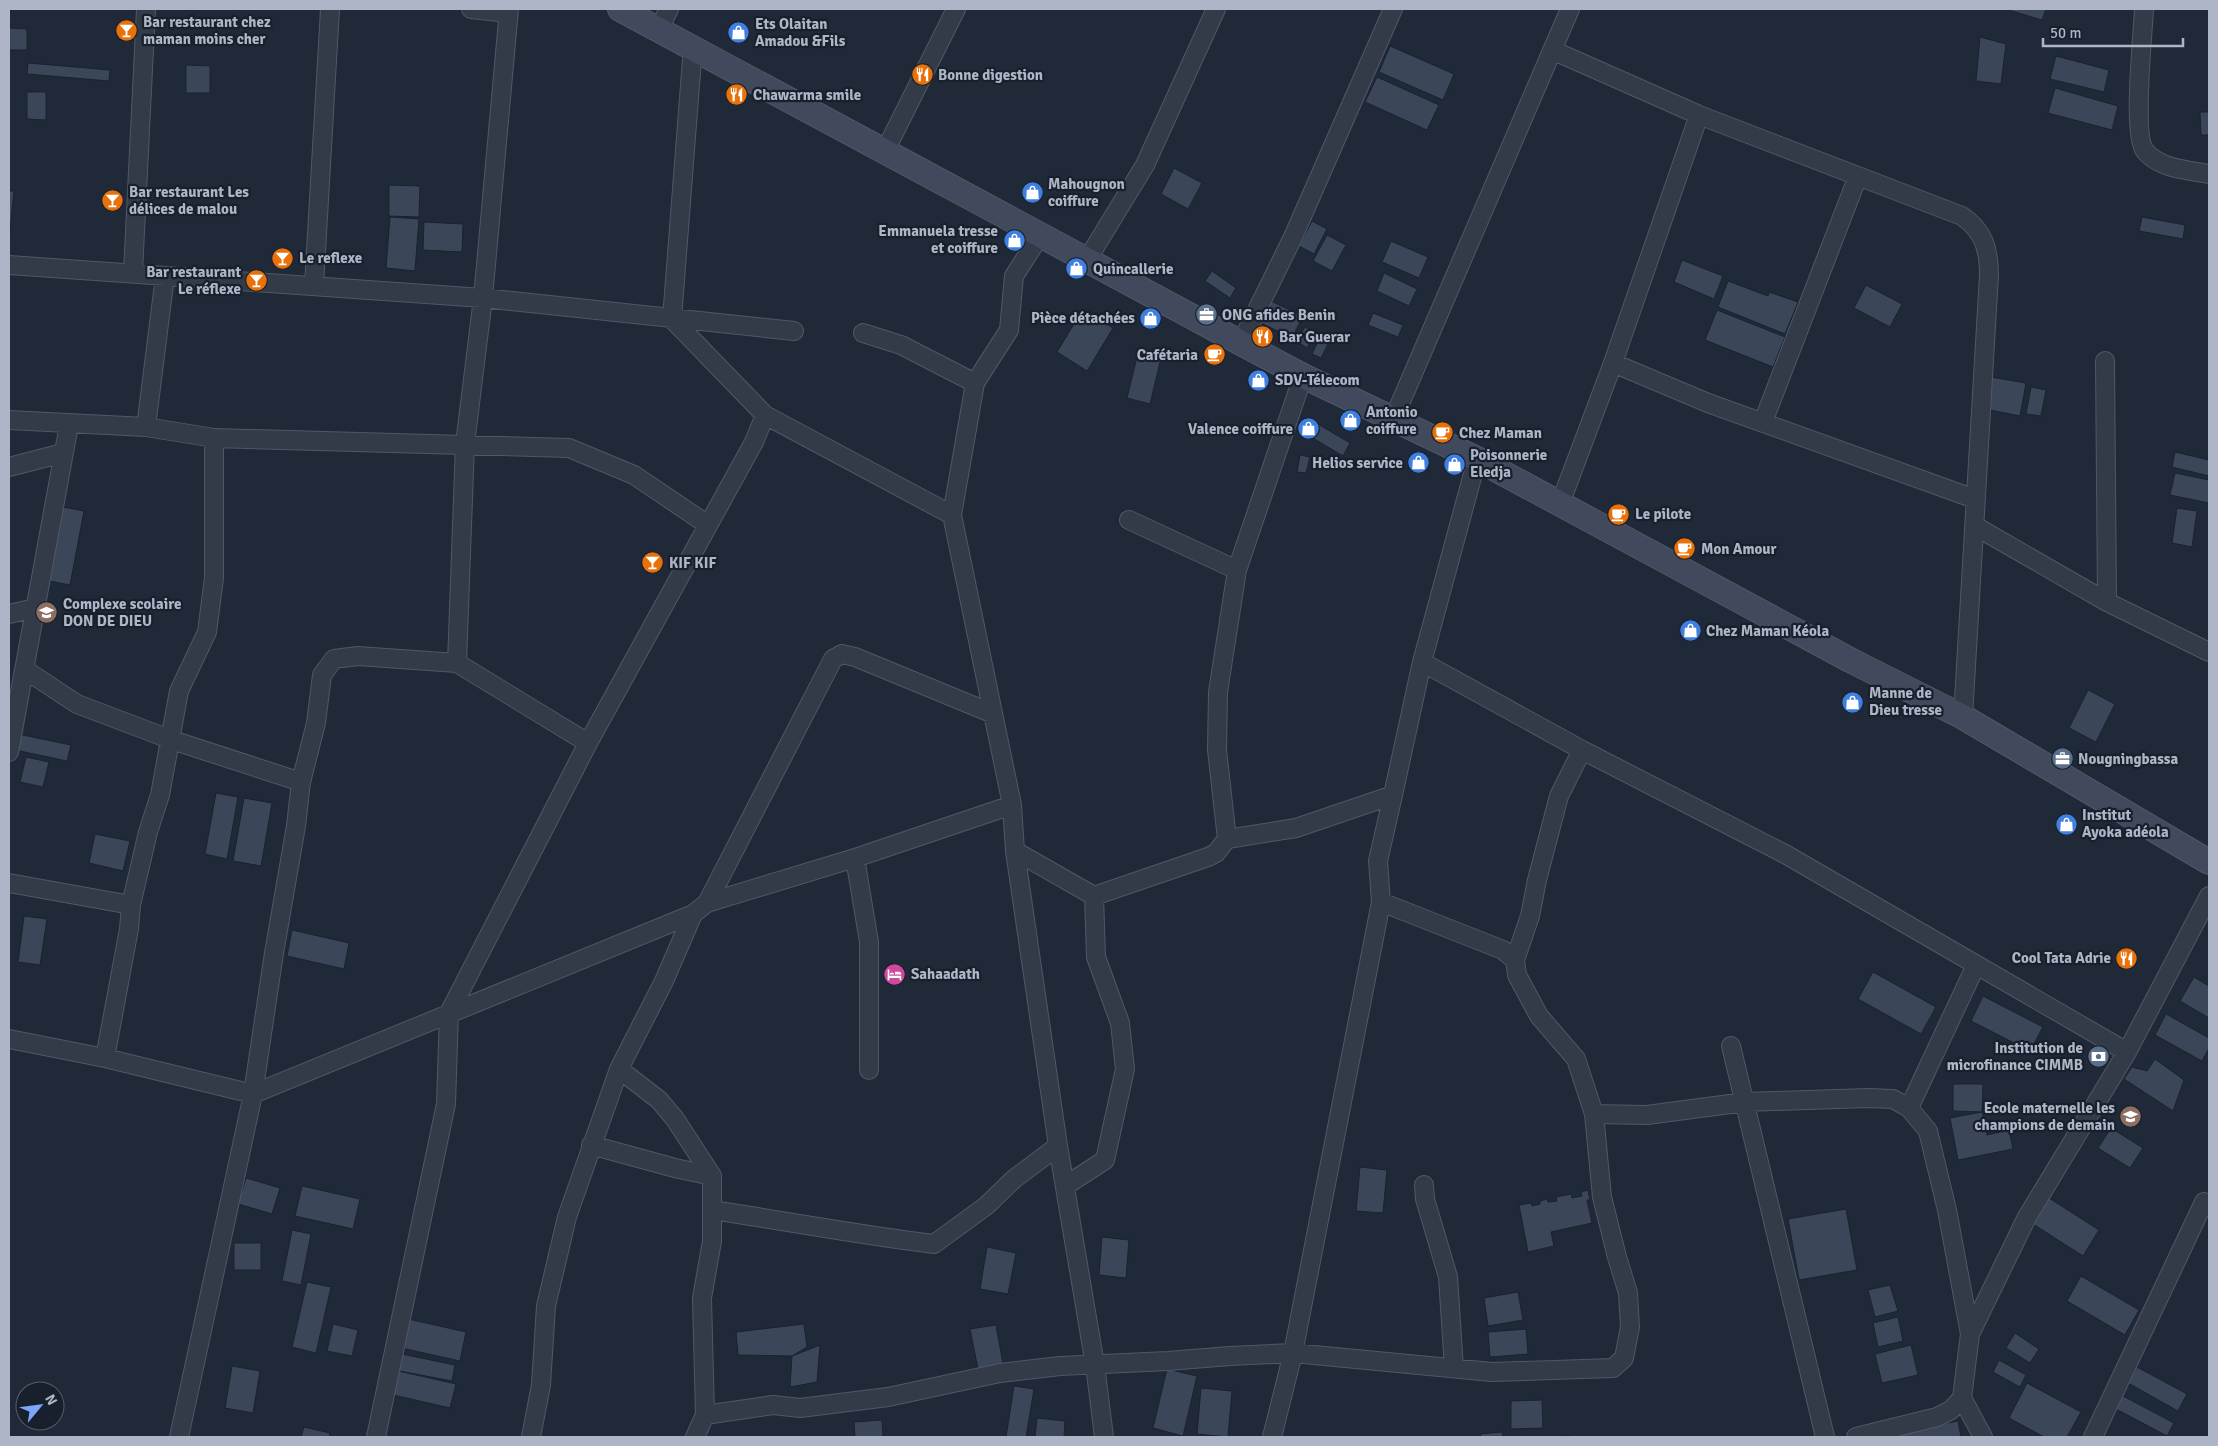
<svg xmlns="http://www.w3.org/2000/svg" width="2218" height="1446" viewBox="0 0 2218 1446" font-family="Signika,sans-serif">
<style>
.building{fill:#3b4659;stroke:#1a222f}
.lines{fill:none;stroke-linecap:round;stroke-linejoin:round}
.minor-casing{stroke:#505867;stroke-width:20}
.secondary-casing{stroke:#505867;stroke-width:26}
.minor{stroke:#333b49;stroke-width:18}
.secondary{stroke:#41495c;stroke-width:24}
.labels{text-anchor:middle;stroke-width:4.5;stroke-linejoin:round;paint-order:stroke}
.poi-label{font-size:15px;font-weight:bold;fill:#adb5c6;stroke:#19202d;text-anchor:start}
</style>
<rect width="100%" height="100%" fill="#1f2938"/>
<path class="building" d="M2005,9h41l-4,11z
M9,28l18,1v21h-18z
M1980,37l26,7 -5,40 -25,-3z
M1390,46l64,28 -11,26 -64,-28z
M2056,56l53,14 -5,22 -54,-13z
M28,63l82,7 -1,11 -82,-7z
M186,65l24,1v27h-24z
M1377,77l62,28 -12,25 -62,-28z
M2055,88l63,18 -6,24 -64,-17z
M27,92h19v28l-19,-1z
M2200,112h9v23h-8z
M1174,168l28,15 -14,26 -27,-15z
M389,185l31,1 -1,31 -30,-1z
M9,191h5l-5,50z
M390,217l29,2 -4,52 -29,-3z
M2142,217l43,8 -2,14 -44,-8z
M1312,221l15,8 -13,25 -15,-8z
M424,222l39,2 -1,28 -39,-2z
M1327,235l19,10 -14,26 -19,-10z
M1391,241l37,16 -9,21 -37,-16z
M1682,260l41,16 -9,23 -40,-17z
M1212,271l24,17 -6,10 -25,-17z
M1384,273l33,16 -8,17 -32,-15z
M1728,281l40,15 1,-4 29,10 -13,32 -67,-27z
M1866,285l36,19 -12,23 -36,-19z
M1271,301l32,15 -11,22 -31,-15z
M1083,309l30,19 -26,43 -30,-19z
M1717,310l68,27 -12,30 -68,-27z
M1373,313l30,12 -5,12 -30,-12z
M1305,327l11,6 -9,15 -11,-7z
M1319,339l9,5 -7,14 -9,-4z
M1138,353l23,5 -11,46 -23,-6z
M1991,377l35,6 -6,33 -35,-7z
M2031,387l15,3 -5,26 -15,-2z
M1313,421l37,22 -7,13 -37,-22z
M2175,452l34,8v16l-37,-9z
M1300,455l10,2 -4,16 -9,-1z
M2175,473l34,7v23l-39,-8z
M58,506l26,5 -14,74 -26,-5z
M2177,508l20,3 -5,36 -20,-4z
M2088,690l27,14 -19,38 -27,-14z
M18,734l53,11 -4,16 -52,-11z
M26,757l23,5 -6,25 -23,-5z
M216,793l22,4 -11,62 -22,-5z
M244,798l28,5 -11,63 -28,-5z
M95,834l35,7 -7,30 -34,-8z
M24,916l23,3 -7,46 -22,-3z
M292,930l57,13 -5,26 -57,-13z
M1873,972l63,35 -15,27 -63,-35z
M2194,977l15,9v32l-29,-17z
M1983,996l60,31 -13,24 -59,-30z
M2166,1014l43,24v10l-7,13 -47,-26z
M2155,1059l29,21 -11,31 -49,-32 8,-12 15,4z
M1953,1084h30l-1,28 -29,-1z
M1982,1112l5,23 22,-5 4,19 -55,11 -8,-42z
M2111,1128l32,20 -13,20 -32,-20z
M1360,1167l27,3 -4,43 -27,-2z
M246,1178l34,10 -8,26 -34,-10z
M302,1186l58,13 -7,30 -58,-13z
M1588,1190l2,10h-3l5,23 -41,9 3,14 -26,6 -9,-47 12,-2 1,3 8,-2v-3l7,-2 1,3 9,-1 -1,-4 15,-3 1,4 10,-2 -1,-4z
M2049,1198l50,32 -16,26 -50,-32z
M1846,1209l11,61 -58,10 -11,-61z
M292,1230l19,4 -10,51 -19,-4z
M1102,1237l27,3 -3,38 -27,-3z
M234,1243h27v27h-27z
M987,1247l29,6 -8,41 -28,-5z
M2081,1276l58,34 -14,25 -58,-34z
M307,1282l24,5 -15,66 -24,-6z
M1890,1285l8,26 -23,6 -7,-27z
M1518,1292l5,28 -35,6 -4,-28z
M1898,1317l5,24 -25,6 -5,-24z
M404,1318l62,14 -6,29 -63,-14z
M333,1324l25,6 -6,26 -25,-5z
M804,1324l3,23 -15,9 -54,-1 -2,-23z
M996,1325l7,39 -25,5 -8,-40z
M1526,1329l2,25 -38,3 -2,-25z
M2015,1333l24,16 -9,14 -24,-15z
M820,1345l-3,37 -27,5 2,-31z
M1911,1345l7,30 -36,8 -7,-29z
M397,1353l58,12 -3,16 -58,-11z
M1999,1360l27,15 -6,12 -27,-15z
M232,1366l28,5 -7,42 -28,-5z
M2137,1367l50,27 -9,17 -50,-28z
M1167,1369l30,7 -14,60 -30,-8z
M394,1370l62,14 -6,24 -61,-14z
M2027,1383l54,29 -14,25h-23l-35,-19z
M1014,1386l20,3 -8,48h-20z
M1201,1388l31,3 -4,46 -31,-3z
M2123,1396l51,27 -7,13 -51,-27z
M1542,1400l1,28 -32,1v-28z
M1037,1418l28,3 -1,16h-29z
M882,1420l1,17h-28l-1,-15z
M1958,1421l3,16h-71v-4z
M304,1427l26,6 -1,4h-28z
M1502,1432l1,5h-22l-1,-3z
M1577,1435v2h-22v-1z"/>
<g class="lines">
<defs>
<path id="minor" d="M471,9l37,4
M2144,9c-1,24 -12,126 1,142 15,18 43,19 64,23
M659,29l10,-20
M693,46l-21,273 93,96
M1552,50l147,65 263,101c22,15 27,34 27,59l-26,442
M885,151l71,-142
M1087,260l58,-95 71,-156
M9,265l474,33 311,33
M133,272l13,-263
M314,286l16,-277
M863,333l38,12 74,38
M1241,343l52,-106 100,-228
M2105,361l2,241
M1613,363l95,40 267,96
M9,420l137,7 68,11 355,10 65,27 74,50
M1393,420l177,-411
M1763,422l95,-246
M146,427l19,-151
M9,467l54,-14
M1560,504l53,-141 86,-248
M1129,520l108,50
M1975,526l132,76 102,50
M9,614l26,-6
M1422,662l160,88 203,104 342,198
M457,663l8,-219 18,-146 26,-289
M24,669l53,35 95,36 129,42
M9,752l60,-327
M1012,805l-60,-290 23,-132 34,-53 5,-54 27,-42
M1227,839l-10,-89 1,-58 19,-122 66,-194
M855,858l14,84v128
M9,883l122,22
M1381,902l122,48 12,10 2,15 22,41 37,43 18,55 53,1 98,-13 123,-4 25,1 16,9 19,23 19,79 23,124
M707,903l126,-244 9,-5 13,3 136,56
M1515,960l15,-44 7,-36 22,-84 23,-46
M9,1039l96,19 148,36 440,-180 14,-11 148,-45 157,-53 3,46 79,45 114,-39 8,-4 11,-14 69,-11 97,-33
M1731,1046l94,391
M105,1058l24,-129 2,-24 17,-73 12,-37 19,-104 28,-59 7,-54v-140
M619,1069l40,31 16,19 37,57v65l-10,57 3,117 -10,22
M1909,1108l67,-143
M591,1145l84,23 37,8
M1058,1146l37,219 9,72
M1424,1185l1,14 23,78 6,91
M1065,1186l40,-26 20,-91 -5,-46 -24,-66 -2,-61
M712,1210c74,11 147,25 222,34l52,-38 28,-27 44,-33 -43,-295
M1962,1398l21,39
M705,1415l68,-10 27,3 88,-11 112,-24 60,-7 108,-5 62,-5 63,-3 199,19 121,-4 11,-10 6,-31 -2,-34 -11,-36 -15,-60 -8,-83
M179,1437l74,-343 21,-141 22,-127 5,-44 15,-59 6,-48 12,-16 24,-3 99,7 131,80
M376,1437l70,-333 3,-91 139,-270 166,-301 11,-27 187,100
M531,1437l10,-52 5,-79 21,-89 52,-148 45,-88 29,-67
M1272,1437l21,-84 88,-451 -3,-41 15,-66 29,-133 55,-203
M1856,1437l81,-20 14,-7 11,-12 8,-64 57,-117 100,-165 82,-156
M2093,1437l111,-235 5,3"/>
<path id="secondary" d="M620,9l621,334 62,33 174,83 373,201 113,57 246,145"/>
</defs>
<use href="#minor" class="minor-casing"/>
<use href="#secondary" class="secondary-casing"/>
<use href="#minor" class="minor"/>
<use href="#secondary" class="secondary"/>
</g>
<defs>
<symbol id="bar-disc" viewBox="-11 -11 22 22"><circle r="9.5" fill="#e8710a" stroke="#19202d"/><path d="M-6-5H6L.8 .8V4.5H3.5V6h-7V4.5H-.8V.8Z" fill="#fff"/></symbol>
<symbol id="shop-disc" viewBox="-11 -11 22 22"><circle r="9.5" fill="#3f7fe0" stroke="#19202d"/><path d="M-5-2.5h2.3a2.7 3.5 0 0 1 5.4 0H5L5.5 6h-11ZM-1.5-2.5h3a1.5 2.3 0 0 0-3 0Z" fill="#fff"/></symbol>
<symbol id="restaurant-disc" viewBox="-11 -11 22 22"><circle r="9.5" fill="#e8710a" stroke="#19202d"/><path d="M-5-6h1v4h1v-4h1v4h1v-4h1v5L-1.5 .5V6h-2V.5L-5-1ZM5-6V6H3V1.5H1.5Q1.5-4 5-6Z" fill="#fff"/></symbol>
<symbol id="office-disc" viewBox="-11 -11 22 22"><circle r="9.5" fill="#5c6f8a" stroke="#19202d"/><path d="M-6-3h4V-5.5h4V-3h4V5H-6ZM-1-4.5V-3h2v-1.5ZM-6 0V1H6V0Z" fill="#fff"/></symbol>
<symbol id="cafe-disc" viewBox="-11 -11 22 22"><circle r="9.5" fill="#e8710a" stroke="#19202d"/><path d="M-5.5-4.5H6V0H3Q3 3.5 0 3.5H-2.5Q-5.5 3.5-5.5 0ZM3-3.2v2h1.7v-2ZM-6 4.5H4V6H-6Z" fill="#fff"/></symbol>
<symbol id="school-disc" viewBox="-11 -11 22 22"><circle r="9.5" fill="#8d6e63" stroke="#19202d"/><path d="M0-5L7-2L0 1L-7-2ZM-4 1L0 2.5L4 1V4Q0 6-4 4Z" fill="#fff"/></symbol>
<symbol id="hotel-disc" viewBox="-11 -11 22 22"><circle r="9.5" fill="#d1479c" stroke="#19202d"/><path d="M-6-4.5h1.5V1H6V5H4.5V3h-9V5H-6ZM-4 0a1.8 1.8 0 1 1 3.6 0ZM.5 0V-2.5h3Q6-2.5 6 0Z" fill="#fff"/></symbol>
<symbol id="bank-disc" viewBox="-11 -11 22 22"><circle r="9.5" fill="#5c6f8a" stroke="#19202d"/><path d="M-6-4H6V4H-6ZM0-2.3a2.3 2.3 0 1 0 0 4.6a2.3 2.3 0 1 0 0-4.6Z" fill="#fff"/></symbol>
</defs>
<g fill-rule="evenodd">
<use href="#bar-disc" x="114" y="18" width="25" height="25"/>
<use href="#shop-disc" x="726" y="20" width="25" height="25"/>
<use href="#restaurant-disc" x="910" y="62" width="25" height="25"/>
<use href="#restaurant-disc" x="724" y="82" width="25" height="25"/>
<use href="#shop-disc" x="1020" y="180" width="25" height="25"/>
<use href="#bar-disc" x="100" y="188" width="25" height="25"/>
<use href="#shop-disc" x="1002" y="228" width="25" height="25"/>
<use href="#bar-disc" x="270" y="246" width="25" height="25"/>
<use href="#shop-disc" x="1064" y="256" width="25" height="25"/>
<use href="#bar-disc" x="244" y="268" width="25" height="25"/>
<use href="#office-disc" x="1194" y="302" width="25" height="25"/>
<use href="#shop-disc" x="1138" y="306" width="25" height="25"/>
<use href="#restaurant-disc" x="1250" y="324" width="25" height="25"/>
<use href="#cafe-disc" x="1202" y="342" width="25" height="25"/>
<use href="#shop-disc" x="1246" y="368" width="25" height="25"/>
<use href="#shop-disc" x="1338" y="408" width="25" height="25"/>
<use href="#shop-disc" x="1296" y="416" width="25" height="25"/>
<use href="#cafe-disc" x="1430" y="420" width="25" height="25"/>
<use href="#shop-disc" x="1406" y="450" width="25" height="25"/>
<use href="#shop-disc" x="1442" y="452" width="25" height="25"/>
<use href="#cafe-disc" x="1606" y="502" width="25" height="25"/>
<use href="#cafe-disc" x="1672" y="536" width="25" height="25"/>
<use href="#bar-disc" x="640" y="550" width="25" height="25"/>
<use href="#school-disc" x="34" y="600" width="25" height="25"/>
<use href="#shop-disc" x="1678" y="618" width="25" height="25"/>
<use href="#shop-disc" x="1840" y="690" width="25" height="25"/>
<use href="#office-disc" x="2050" y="746" width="25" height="25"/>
<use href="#shop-disc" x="2054" y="812" width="25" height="25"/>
<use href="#restaurant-disc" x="2114" y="946" width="25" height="25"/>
<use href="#hotel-disc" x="882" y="962" width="25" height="25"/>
<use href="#bank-disc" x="2086" y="1044" width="25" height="25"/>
<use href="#school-disc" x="2118" y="1104" width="25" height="25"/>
</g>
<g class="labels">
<g class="poi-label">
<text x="143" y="27">Bar restaurant chez<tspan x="143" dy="17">maman moins cher</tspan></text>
<text x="755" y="29">Ets Olaitan<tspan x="755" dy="17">Amadou &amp;Fils</tspan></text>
<text x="938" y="80">Bonne digestion</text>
<text x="753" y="100">Chawarma smile</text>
<text x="1048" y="189">Mahougnon<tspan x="1048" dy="17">coiffure</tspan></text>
<text x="129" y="197">Bar restaurant Les<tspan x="129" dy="17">délices de malou</tspan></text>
<text x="998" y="236" text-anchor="end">Emmanuela tresse<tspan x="998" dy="17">et coiffure</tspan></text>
<text x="299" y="263">Le reflexe</text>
<text x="1093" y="274">Quincallerie</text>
<text x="241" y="277" text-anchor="end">Bar restaurant<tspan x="241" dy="17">Le réflexe</tspan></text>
<text x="1222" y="320">ONG afides Benin</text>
<text x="1135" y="323" text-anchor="end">Pièce détachées</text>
<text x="1279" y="342">Bar Guerar</text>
<text x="1198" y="360" text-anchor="end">Cafétaria</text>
<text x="1275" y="385">SDV-Télecom</text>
<text x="1366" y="417">Antonio<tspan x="1366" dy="17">coiffure</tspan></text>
<text x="1293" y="434" text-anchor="end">Valence coiffure</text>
<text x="1459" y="438">Chez Maman</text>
<text x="1470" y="460">Poisonnerie<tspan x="1470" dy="17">Eledja</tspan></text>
<text x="1403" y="468" text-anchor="end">Helios service</text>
<text x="1635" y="519">Le pilote</text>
<text x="1701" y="554">Mon Amour</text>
<text x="669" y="568">KIF KIF</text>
<text x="63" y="609">Complexe scolaire<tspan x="63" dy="17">DON DE DIEU</tspan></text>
<text x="1706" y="636">Chez Maman Kéola</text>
<text x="1869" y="698">Manne de<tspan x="1869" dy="17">Dieu tresse</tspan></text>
<text x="2078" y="764">Nougningbassa</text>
<text x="2082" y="820">Institut<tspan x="2082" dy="17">Ayoka adéola</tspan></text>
<text x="2111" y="963" text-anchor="end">Cool Tata Adrie</text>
<text x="911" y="979">Sahaadath</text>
<text x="2083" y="1053" text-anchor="end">Institution de<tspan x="2083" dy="17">microfinance CIMMB</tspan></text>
<text x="2115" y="1113" text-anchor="end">Ecole maternelle les<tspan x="2115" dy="17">champions de demain</tspan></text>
</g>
</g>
<rect width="2218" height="1446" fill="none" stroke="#adb5c6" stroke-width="20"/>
<g transform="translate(40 1406) rotate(61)"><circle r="24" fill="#19202d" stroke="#545c6a"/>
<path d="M0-4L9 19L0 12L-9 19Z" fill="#7ca6fc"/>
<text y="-8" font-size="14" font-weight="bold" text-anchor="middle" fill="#adb5c6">N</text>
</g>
<path d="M2043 38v8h140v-8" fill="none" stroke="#adb5c6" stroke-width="2.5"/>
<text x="2050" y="38" font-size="15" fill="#adb5c6" stroke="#19202d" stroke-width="4" paint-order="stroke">50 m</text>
</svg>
